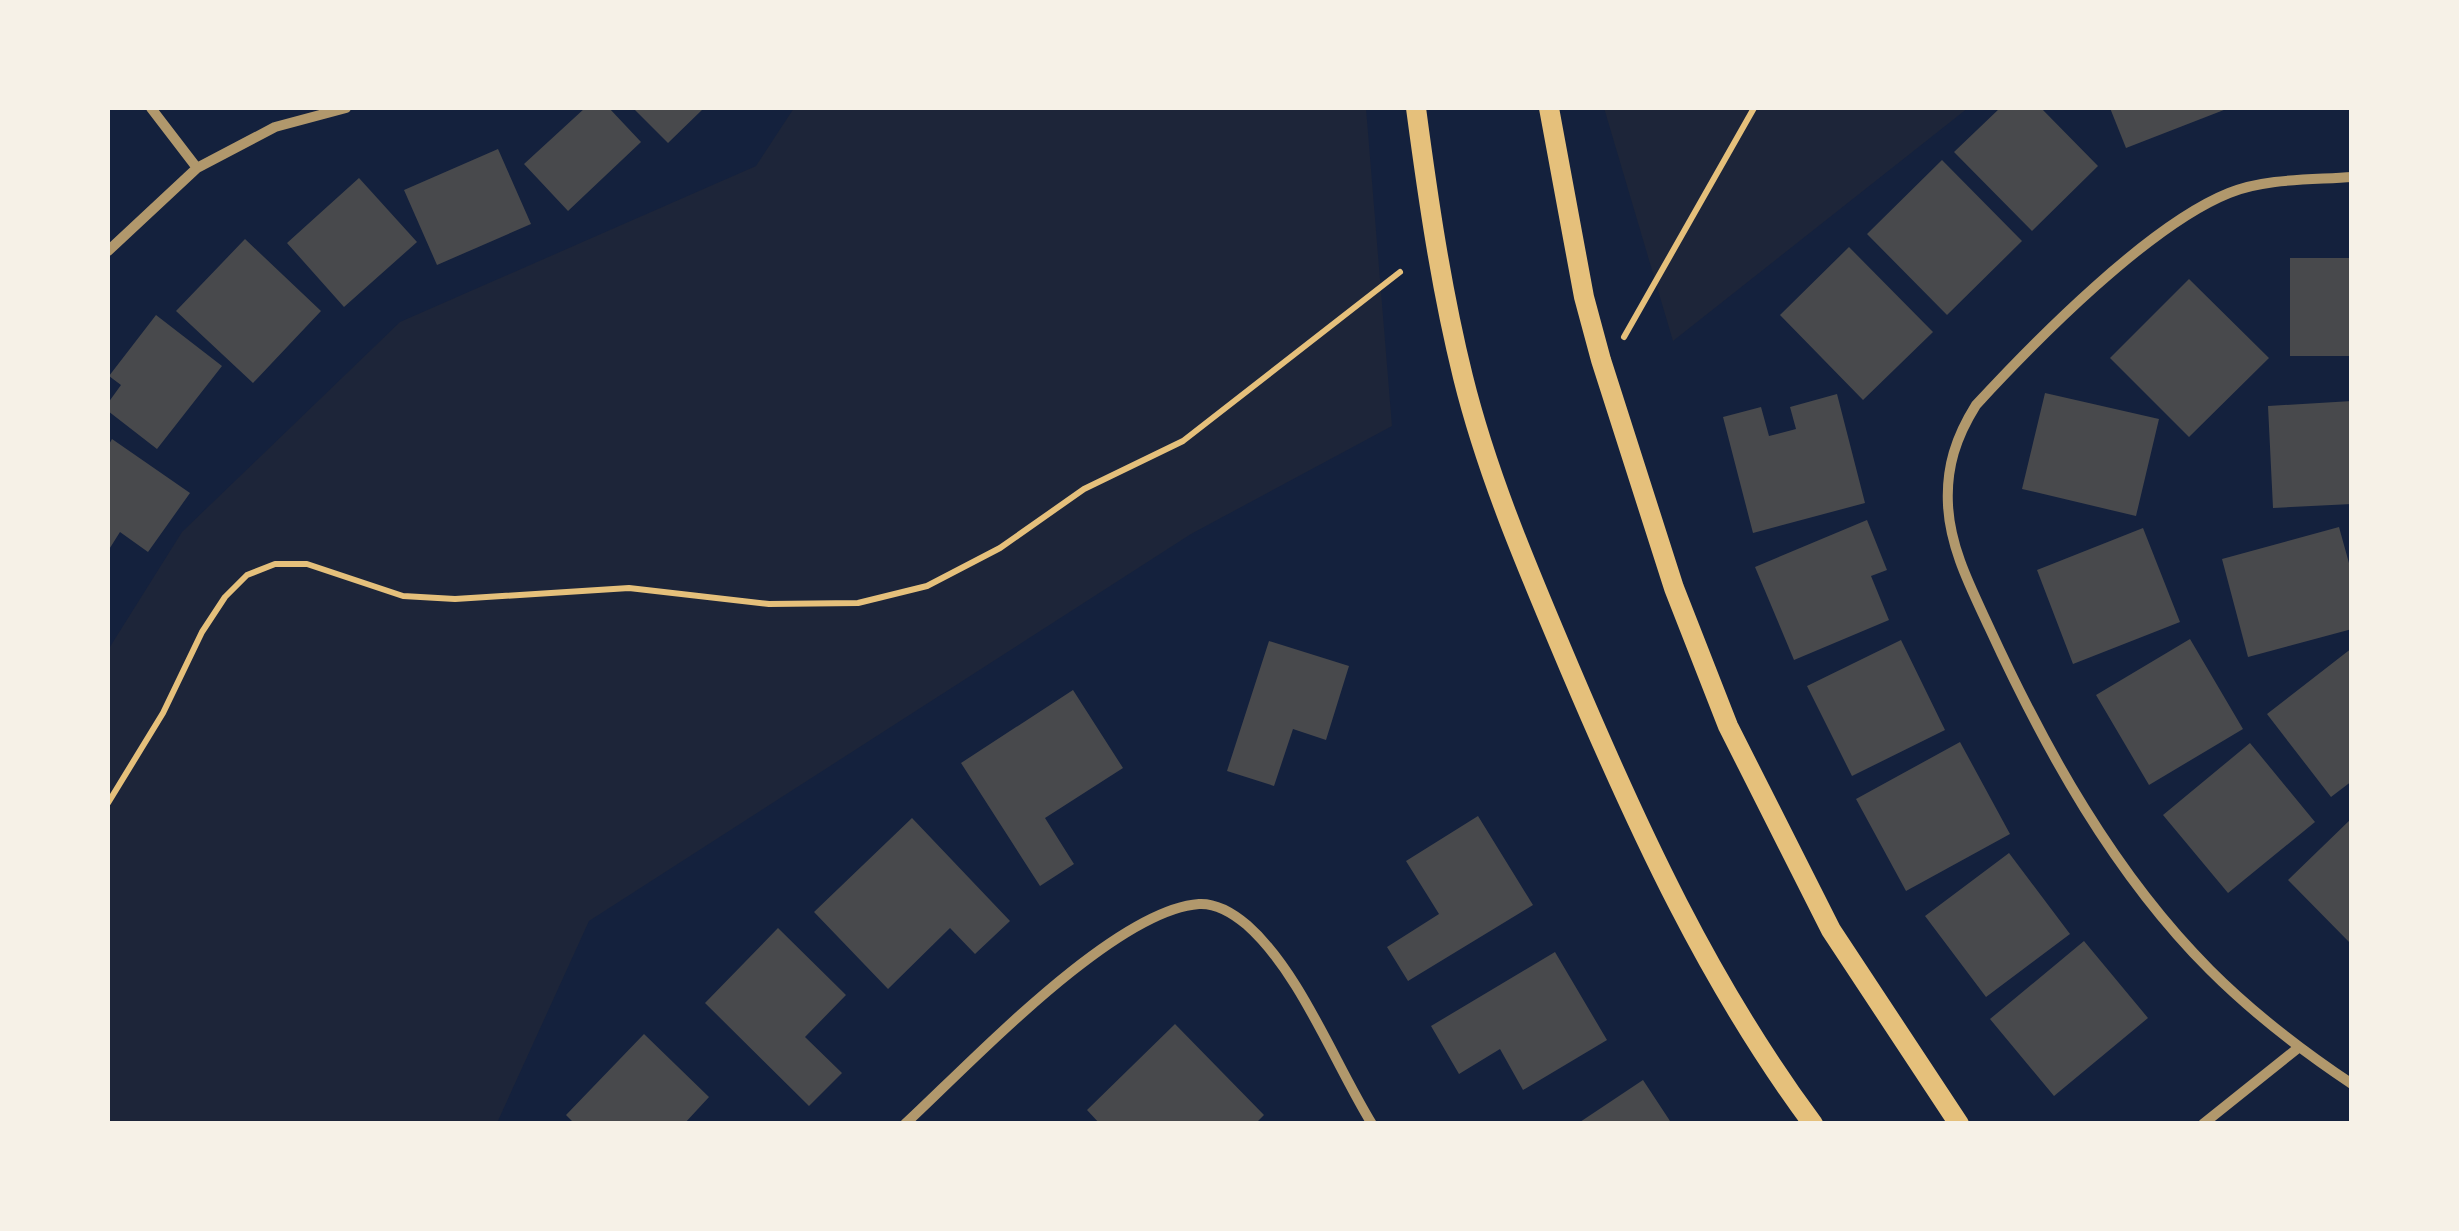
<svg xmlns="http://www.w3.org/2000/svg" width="2459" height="1231" viewBox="0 0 2459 1231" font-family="'IBM Plex Sans',sans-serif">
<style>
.green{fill:#1d2539}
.building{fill:#48494c}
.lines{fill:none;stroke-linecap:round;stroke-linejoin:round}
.path{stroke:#e5c07b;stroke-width:6}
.minor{stroke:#b1986c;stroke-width:10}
.secondary{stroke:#e5c07b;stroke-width:20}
</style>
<rect width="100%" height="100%" fill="#14213d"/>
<path class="green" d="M794,108h572l26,318 -201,108 -602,387 -92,202h-389v-473l74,-118 218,-210 356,-156z
M1604,108h364l-295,233z"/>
<path class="building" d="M585,108h24l32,34 -73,69 -44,-47z
M633,108h71l-36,35z
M2000,108h41l57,58 -66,65 -78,-79z
M2110,108h119l-103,40z
M498,149l33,75 -94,41 -33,-75z
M1942,160l80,81 -75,74 -80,-81z
M359,178l58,64 -73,65 -57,-64z
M245,239l76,72 -68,72 -77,-72z
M1849,247l84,85 -70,68 -83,-85z
M2290,258h62v98h-62z
M2189,279l80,79 -80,79 -79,-79z
M156,315l66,51 -65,83 -49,-38v-8l13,-18 -12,-9z
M2045,393l114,26 -23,97 -114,-27z
M1837,394l28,109 -112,30 -30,-116 38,-10 8,29 27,-7 -6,-22z
M2352,401v103l-79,4 -5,-102z
M112,439l78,54 -42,59 -28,-20 -12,19v-105z
M1867,520l20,50 -16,6 18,44 -95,40 -39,-93z
M2339,527l13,47v55l-104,28 -26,-98z
M2143,528l37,94 -107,42 -36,-94z
M2190,639l53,90 -94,56 -53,-90z
M1901,640l44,90 -93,46 -45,-90z
M1269,641l80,25 -23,74 -33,-11 -19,57 -47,-15z
M2352,648v133l-21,16 -64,-83z
M1073,690l50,78 -78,50 29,46 -34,22 -79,-123z
M1960,742l50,92 -104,57 -50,-92z
M2250,743l65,79 -87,71 -65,-78z
M1478,816l55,89 -125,76 -21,-34 52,-33 -33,-53z
M912,818l98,103 -35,33 -25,-26 -62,61 -74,-77z
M2352,818v127l-64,-65z
M2009,853l61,81 -84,63 -61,-81z
M778,928l68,67 -41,42 37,36 -33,33 -104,-103z
M2084,941l64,77 -94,78 -64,-77z
M1555,952l52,88 -84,50 -23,-41 -41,25 -28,-48z
M1175,1024l89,91 -9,9h-155l-13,-14z
M644,1034l65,63 -25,27h-109l-9,-9z
M1643,1080l29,44h-95z"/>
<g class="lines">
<path class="path" d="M1624,337l130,-229
M108,803l55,-90 39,-81 23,-35 22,-22 28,-11h32l96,32 52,3 174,-11 140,16 89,-1 69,-17 73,-38 84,-59 99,-48 217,-169"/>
<path class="minor" d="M151,108l46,60 78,-41 71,-19
M2352,177c-40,3 -86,1 -123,16 -80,32 -193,147 -253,212 -20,32 -30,62 -28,100 2,43 23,83 41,122 56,122 125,247 221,343 43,43 91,80 142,114
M108,251l89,-83
M905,1124c65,-60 209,-214 294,-220 18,-1 35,10 48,21 53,47 87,137 125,199
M2203,1124l95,-76"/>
<path class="secondary" d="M1416,108c12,90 25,180 47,269 25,101 67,197 107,292 68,160 139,315 243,455
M1549,108l35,189 17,63 73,228 54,138 103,204 128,194"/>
</g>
<rect width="2459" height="1231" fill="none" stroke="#f6f1e7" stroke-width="220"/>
</svg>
